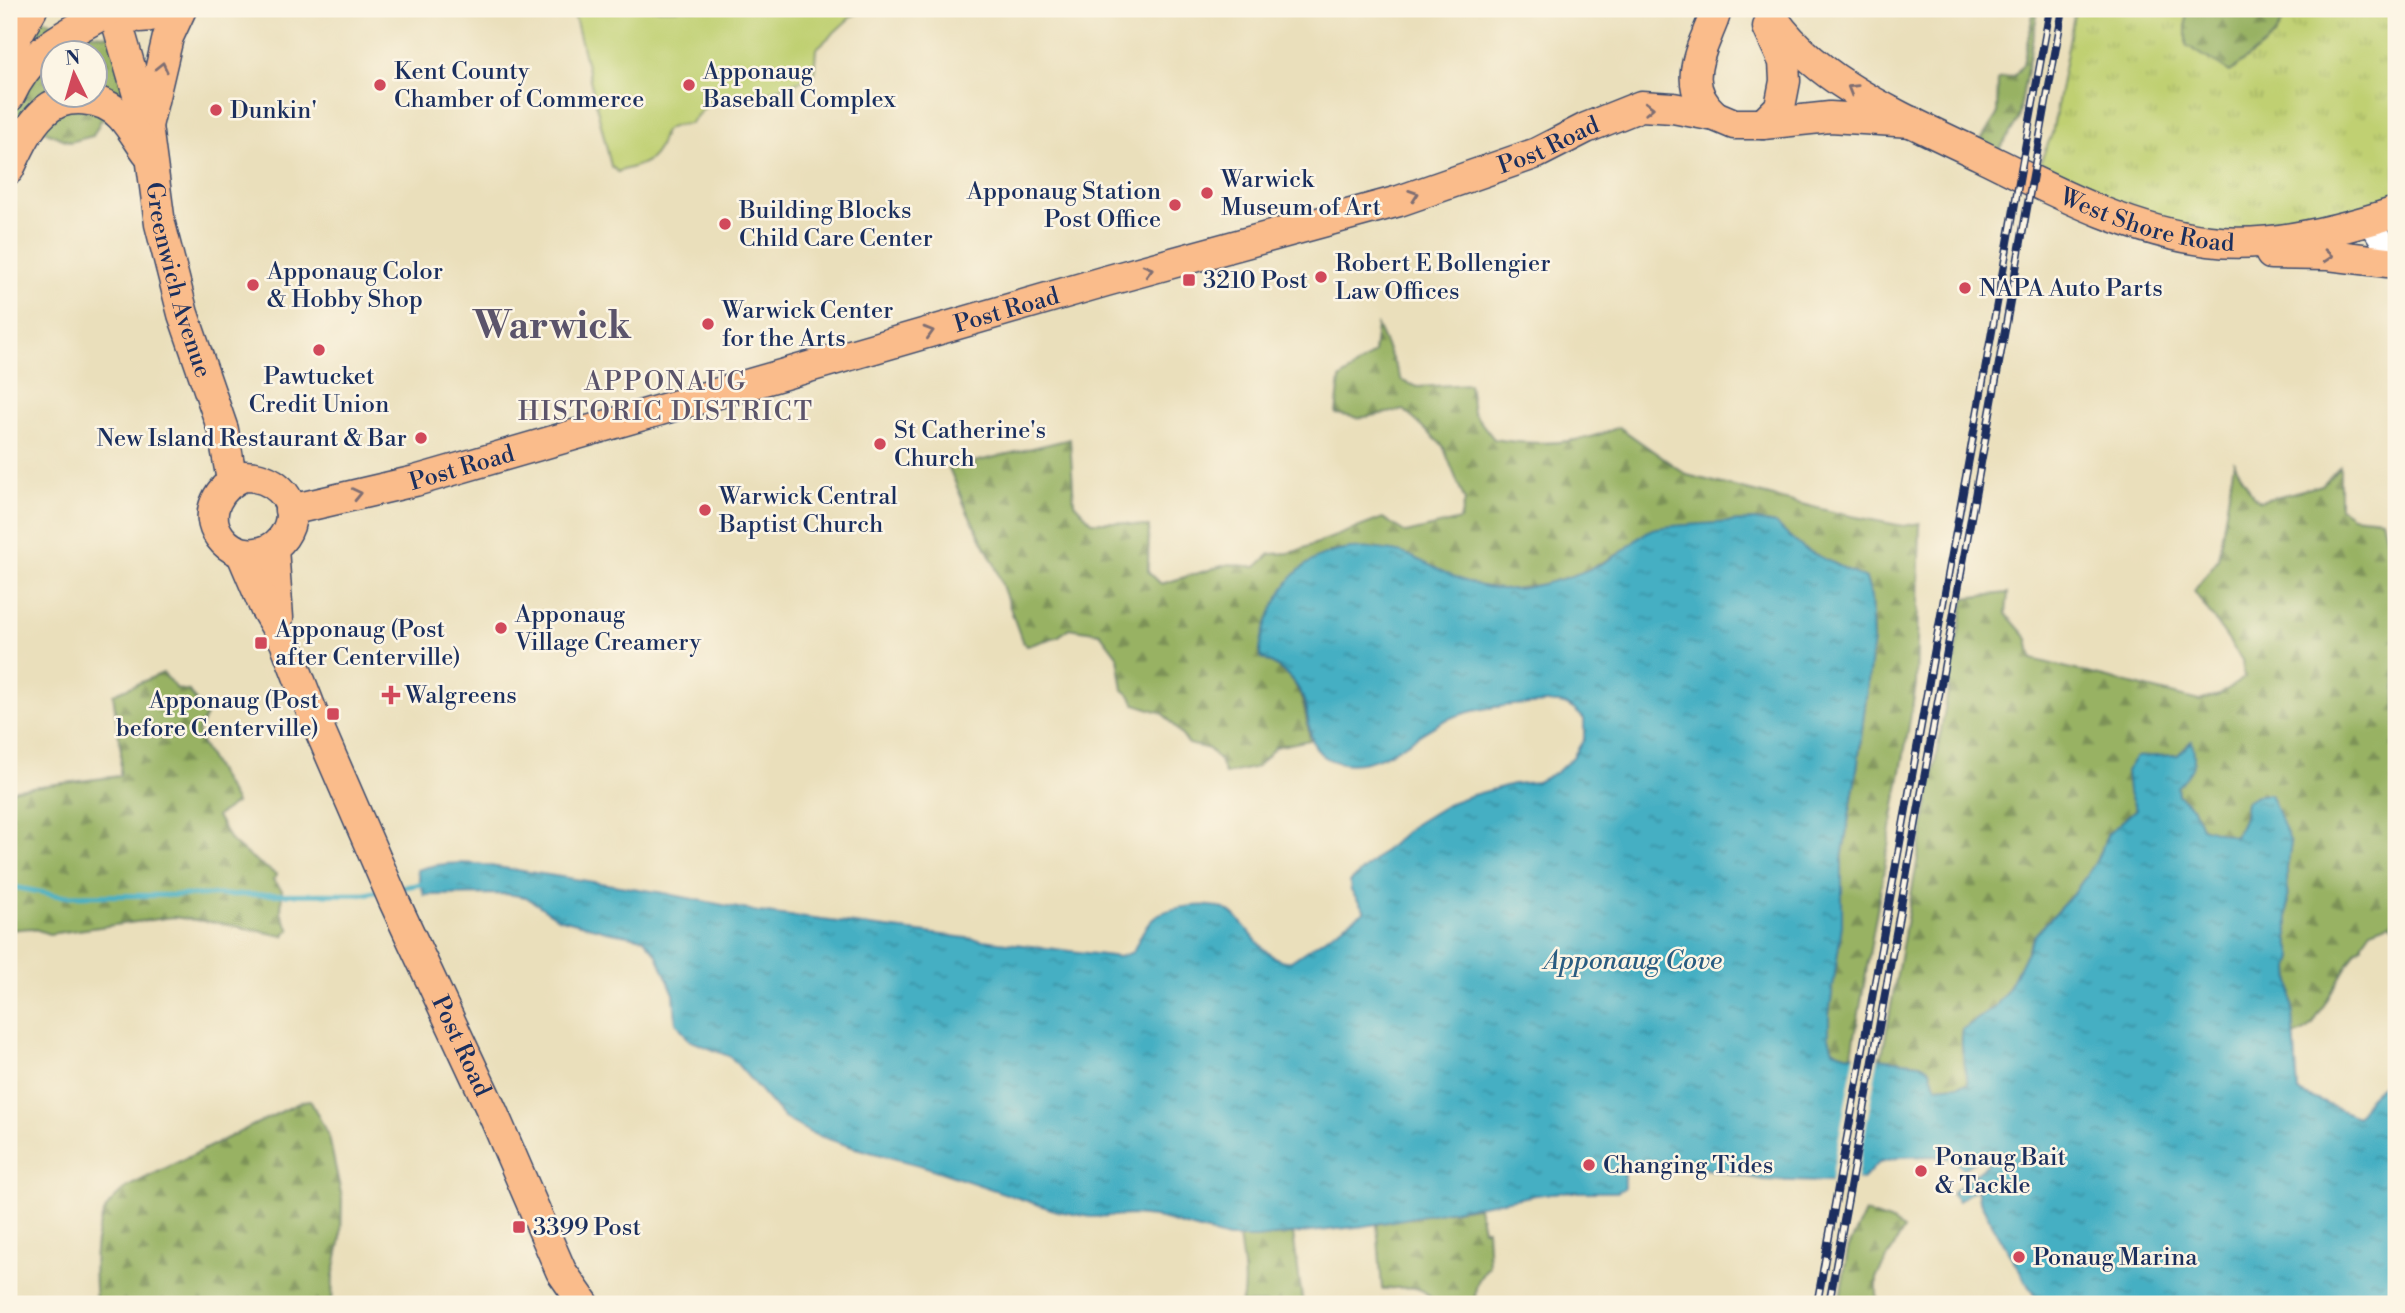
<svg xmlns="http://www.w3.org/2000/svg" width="2405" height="1313" viewBox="0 0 2405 1313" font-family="'Libre Bodoni',serif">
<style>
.grass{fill:url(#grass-tufts);stroke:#6e8068;stroke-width:2}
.forest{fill:url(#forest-firs);stroke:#5a7061;stroke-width:2;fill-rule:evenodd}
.pitch{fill:#c0d072;stroke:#6e8068;stroke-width:2}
.water{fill:url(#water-ripples);stroke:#306f90;stroke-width:2}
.pier{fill:#eadfbb}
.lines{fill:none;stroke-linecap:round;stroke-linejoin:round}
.stream{stroke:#45afc3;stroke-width:5}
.minor-casing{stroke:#3a496c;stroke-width:26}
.major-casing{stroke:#3a496c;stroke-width:33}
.minor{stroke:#fff;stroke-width:23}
.major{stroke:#fabc8b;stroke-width:30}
.rail-casing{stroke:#1b2f5e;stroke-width:8}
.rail{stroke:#fcf5e5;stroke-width:5;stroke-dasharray:16;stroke-linecap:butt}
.oneway{stroke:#7f6e72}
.poi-dot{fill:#d1495b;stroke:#fcf5e5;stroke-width:2.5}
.labels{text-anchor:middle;stroke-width:5;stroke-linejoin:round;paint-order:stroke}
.poi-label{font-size:24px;fill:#1b2f5e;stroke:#fcf5e5;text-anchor:start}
.street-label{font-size:24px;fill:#1b2f5e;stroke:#fcf5e5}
.neighbourhood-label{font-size:26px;letter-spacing:2px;fill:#5b546b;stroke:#fcf5e5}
.water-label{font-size:26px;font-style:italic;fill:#2a5c81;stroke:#fcf5e5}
.town-label{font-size:38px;font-weight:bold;fill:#5b546b;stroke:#fcf5e5}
</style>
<defs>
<pattern id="grass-tufts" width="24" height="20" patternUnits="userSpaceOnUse" patternTransform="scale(1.75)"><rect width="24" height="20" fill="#c0d072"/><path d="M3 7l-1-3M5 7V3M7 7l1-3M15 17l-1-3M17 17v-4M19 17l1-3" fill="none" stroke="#a4b365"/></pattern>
<pattern id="forest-firs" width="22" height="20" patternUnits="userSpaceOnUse" patternTransform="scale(1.75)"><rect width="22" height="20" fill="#98b264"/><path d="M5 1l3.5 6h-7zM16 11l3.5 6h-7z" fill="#7b9156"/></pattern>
<pattern id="water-ripples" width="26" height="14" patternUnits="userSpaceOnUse" patternTransform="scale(1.75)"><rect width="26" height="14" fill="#45afc3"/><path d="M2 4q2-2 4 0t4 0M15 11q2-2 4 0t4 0" fill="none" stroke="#398fa2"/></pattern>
</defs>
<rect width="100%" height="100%" fill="#fcf5e5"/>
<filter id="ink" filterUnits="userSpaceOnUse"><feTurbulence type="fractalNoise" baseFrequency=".0143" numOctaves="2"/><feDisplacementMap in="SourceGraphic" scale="14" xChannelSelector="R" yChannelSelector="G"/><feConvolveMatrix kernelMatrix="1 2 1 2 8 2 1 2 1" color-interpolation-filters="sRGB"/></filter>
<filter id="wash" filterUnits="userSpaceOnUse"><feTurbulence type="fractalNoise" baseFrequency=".00686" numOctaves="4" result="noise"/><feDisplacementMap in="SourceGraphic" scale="28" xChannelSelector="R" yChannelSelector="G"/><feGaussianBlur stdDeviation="1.57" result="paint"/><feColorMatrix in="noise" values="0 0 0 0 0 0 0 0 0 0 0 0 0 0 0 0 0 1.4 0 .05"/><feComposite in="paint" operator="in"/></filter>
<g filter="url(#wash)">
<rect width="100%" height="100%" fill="#eadfbb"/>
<path class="grass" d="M2075,9h111v36l88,-8 14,-28h108v215l-214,15 -146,-67 16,-38z"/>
<path class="forest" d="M9,9c19,0 34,12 52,18 22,6 43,9 66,10l15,78 -41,5 -8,16 -23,6 -61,-26zM52,52h42v42h-42z
M2034,9h4l-20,111 -25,40 -20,-7 24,-38 1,-36 16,-3 9,-12z
M2186,9h102l-14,28 -44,35 -44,-27z
M1377,326l25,55 16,6 51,-3 4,28 21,27c43,7 85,6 125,-12l68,48 154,39 62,12 17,-3 -4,162 -64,369 30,2 83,-458 43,-5 -2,21 22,25 4,20 167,42 20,-6 25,-17 -2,-18 -48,-69 24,-32 16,-97 19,34 7,5 62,-16 18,-19v42l12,8 30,3 14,58v351l-6,-5 -19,7 -9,13v3l-7,6 -42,72 -8,7 -11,5 -4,-68 3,-11 -5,-18 -1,-71 4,-25 -45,-41 -2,15 -9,21 -34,-11 -8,-19 -15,-13 -1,-8 14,-46 -13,14 -42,2 -8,34 8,18 -28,25 -13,29 -21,30 -39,42 -26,53 -14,19 -32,22c-4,18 3,37 6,55l-34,3 -5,-17 -11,-7 -74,-9 -12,-4 -4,-13v-22l13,-156 16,-96 15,-123 -2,-44 -5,-17 -62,-30 -29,-25 -21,-4 -102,9 -30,23 -38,20 -40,12 -37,6 -34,-5 -106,-36 -38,3 -69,105c42,20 43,41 50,83l-35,7 -18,20 -32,7 -5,-13 -11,-12 -20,-5 -26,-31 -28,-9 -4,-8 -8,-6 -5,-33 -18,-24 -31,-5 -10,8 -32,10 -5,-5 -28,-78 -27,-52 -18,-43 121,-29 4,64 18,19h25l32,5 -1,44 13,13 68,-20 27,3 14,-13 21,-1 92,-35 23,15 54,-13 5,-19 -22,-55 -39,-36 -45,8 -23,-4 4,-35 34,-26z
M163,673l14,16 12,2 17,24 -8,17 3,11 35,60 -19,13 13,24 20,17 27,18 -4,5 9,10 -1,23 9,17 -5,3 -1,3 -58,-12 -53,-7 -124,17 -17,-6 -23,2v-137l7,-4 104,-13 1,-25 -8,-57z
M310,1100l19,37 13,61 -1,40 -8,39 -1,27h-236c-2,-30 -5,-65 9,-93 4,-9 15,-17 22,-24l176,-86z
M1478,1207l5,22h4l2,37c-11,12 -16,22 -13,38h-41c-14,-23 -28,-16 -53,-15l-5,-65 43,-9z
M1865,1213l25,8 14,8 -27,47v28h-38l9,-55z
M1293,1234l10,70h-62c6,-19 1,-46 -2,-66z"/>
<path class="pitch" d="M573,9h288l1,2 -10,5 -36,33 -2,27 -74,26 -12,-7 -16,5 -23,24c-38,2 -19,17 -39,35 -7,7 -23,9 -32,13l-7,-6z"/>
<path class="water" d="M1754,520l21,4 29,25 62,30 5,17 2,44 -15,123 -16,96v66l-13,90v22l4,13 12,4 74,9 11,7 6,17 32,-3c-2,-18 -9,-37 -5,-55l32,-22 14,-19 26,-53 39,-42 21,-30 13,-29 28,-25 -8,-18 -2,-20 10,-14 42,-2 14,-14c5,23 2,29 -15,46l1,8 15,13 8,19 34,10 9,-20 2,-15 13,-7 11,-1 21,49 -4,25 1,71 5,18 -3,11 8,124 59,25 11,-18 15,-15 13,-1v221h-357l-46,-79 -14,-25 -2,-12 -19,13 -7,-8 48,-38 -6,-5 -30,19 -10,-10 -18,-3 -34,1 -21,5 -18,17 -41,3 -57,-2 -63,-12 -25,-7 -32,1 -20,7v19l-7,4h-56l-25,3 -171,31 -109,12h-28l-74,-21 -21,-2 -42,2 -34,-6 -134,-45 -68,-18 -44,-15 -27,-15 -53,-61 -42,-17 -13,-18 -2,-28 -18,-41 -13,-15 -37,-7 -48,-13 -32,-21 -19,-3 -83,1 -7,-25c20,-7 38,-8 60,-6l181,28 100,20 361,45 14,-5c5,-11 10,-24 20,-33 15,-14 60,-18 77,-7 20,13 34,52 61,49l74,-50 -14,-20 -1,-9 62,-56 38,-23 19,-7 44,-12 24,-2 20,-10 16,-15 11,-18v-20c-18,-20 -27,-17 -52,-15 -29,1 -57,4 -84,15 -35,15 -64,50 -106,44 -37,-6 -30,-36 -38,-62 -7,-22 -25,-35 -44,-44 -1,-24 12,-48 24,-69 21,-33 55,-42 93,-39 10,1 21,2 31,6 38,17 72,40 116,33 33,-6 66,-16 95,-34 11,-7 22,-21 34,-25 9,-3 22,-3 32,-4 23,-1 46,-3 69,-5z"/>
<path class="pier" d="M1855,1052l24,3 -23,128 -26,2z"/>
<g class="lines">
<path class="stream" d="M9,886l51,10 306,-2 13,-3
M399,888l28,-5"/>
</g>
</g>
<g filter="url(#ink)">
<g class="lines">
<defs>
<path id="minor" d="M2369,220l14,22 13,13"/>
<g id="major">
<path d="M108,9c18,10 44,11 62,0"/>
<path id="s1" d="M1767,9c44,73 141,111 215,147 73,36 146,75 227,85 58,8 131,-11 187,-29"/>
<path id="s2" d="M114,12l33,114 13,98 23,90 40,116 9,51"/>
<path d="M9,49l23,-40"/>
<path d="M9,97c23,-50 56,-61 101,-87"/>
<path d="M1715,116c-28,-24 -21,-51 -8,-81 3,-9 8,-17 9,-26"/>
<path d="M148,122l20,-85 13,-28"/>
<path d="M1763,124l17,-17 5,-26 -1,-19 -16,-35"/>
<path d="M9,169c9,-19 19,-42 34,-56 20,-21 61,-17 79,4 9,10 17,24 25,35"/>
<path d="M2271,254l57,1 68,8"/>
<path d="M243,476c27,-1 56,20 46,50 -11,31 -50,37 -69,11 -18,-24 0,-51 23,-61z"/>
<path id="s3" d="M290,510l125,-29 691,-200 293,-80 138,-48 49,-25 55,-22 32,2 42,8 19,8h29l67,-7 82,5"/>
<path d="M273,548l5,70"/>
<path id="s4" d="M242,554l23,54 20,34 27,70 82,189 98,210 69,160 23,33"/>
</g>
</defs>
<use href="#minor" class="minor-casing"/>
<use href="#major" class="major-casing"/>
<use href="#minor" class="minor"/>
<use href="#major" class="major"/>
<defs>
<path id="rail" d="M1817,1304l233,-1295
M1829,1304l234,-1295"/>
</defs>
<use href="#rail" class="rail-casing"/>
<use href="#rail" class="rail"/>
</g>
<defs><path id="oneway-chevron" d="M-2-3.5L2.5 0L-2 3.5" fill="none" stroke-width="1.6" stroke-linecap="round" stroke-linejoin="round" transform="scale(1.75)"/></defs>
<g class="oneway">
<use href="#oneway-chevron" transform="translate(162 67) rotate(-77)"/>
<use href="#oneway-chevron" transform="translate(1852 89) rotate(-149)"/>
<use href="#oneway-chevron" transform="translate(1649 108) rotate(-2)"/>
<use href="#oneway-chevron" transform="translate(1414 195) rotate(-19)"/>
<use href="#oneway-chevron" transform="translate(2328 256) rotate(4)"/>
<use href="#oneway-chevron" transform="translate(1148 270) rotate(-15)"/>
<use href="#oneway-chevron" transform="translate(929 332) rotate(-16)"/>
<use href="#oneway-chevron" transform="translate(357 494) rotate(-13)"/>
</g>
</g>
<g class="poi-dot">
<circle cx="380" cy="85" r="7"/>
<circle cx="689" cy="85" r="7"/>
<circle cx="216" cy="110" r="7"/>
<circle cx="1207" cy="193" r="7"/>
<circle cx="1175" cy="205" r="7"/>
<circle cx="725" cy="224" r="7"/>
<circle cx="1321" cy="277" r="7"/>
<rect x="1182" y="273" width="14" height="14" rx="3.5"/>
<circle cx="253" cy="285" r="7"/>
<circle cx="1965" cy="288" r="7"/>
<circle cx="708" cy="324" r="7"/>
<circle cx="319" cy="350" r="7"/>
<circle cx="421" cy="438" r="7"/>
<circle cx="880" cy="444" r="7"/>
<circle cx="705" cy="510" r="7"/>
<circle cx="501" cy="628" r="7"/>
<rect x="254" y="636" width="14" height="14" rx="3.5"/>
<path d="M387.5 684.5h7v7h7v7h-7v7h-7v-7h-7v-7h7z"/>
<rect x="326" y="707" width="14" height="14" rx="3.5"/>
<circle cx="1589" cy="1165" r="7"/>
<circle cx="1921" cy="1171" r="7"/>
<rect x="512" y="1220" width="14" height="14" rx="3.5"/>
<circle cx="2019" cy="1257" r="7"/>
</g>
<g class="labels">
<g class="poi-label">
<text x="394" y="79">Kent County<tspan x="394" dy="28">Chamber of Commerce</tspan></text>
<text x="703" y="79">Apponaug<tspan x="703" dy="28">Baseball Complex</tspan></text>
<text x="230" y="118">Dunkin'</text>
<text x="1221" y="187">Warwick<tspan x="1221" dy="28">Museum of Art</tspan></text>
<text x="1161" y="199" text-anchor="end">Apponaug Station<tspan x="1161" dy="28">Post Office</tspan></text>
<text x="739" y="218">Building Blocks<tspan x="739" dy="28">Child Care Center</tspan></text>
<text x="1335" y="271">Robert E Bollengier<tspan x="1335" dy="28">Law Offices</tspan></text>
<text x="267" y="279">Apponaug Color<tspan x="267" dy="28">&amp; Hobby Shop</tspan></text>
<text x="1203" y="288">3210 Post</text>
<text x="1979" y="296">NAPA Auto Parts</text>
<text x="722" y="318">Warwick Center<tspan x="722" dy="28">for the Arts</tspan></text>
<text x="319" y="384" text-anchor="middle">Pawtucket<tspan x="319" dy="28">Credit Union</tspan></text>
<text x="894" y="438">St Catherine's<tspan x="894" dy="28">Church</tspan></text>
<text x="407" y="446" text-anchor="end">New Island Restaurant &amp; Bar</text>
<text x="719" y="504">Warwick Central<tspan x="719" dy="28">Baptist Church</tspan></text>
<text x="515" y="622">Apponaug<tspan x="515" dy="28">Village Creamery</tspan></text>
<text x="275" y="637">Apponaug (Post<tspan x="275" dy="28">after Centerville)</tspan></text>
<text x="405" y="703">Walgreens</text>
<text x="319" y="708" text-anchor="end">Apponaug (Post<tspan x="319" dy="28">before Centerville)</tspan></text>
<text x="1935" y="1165">Ponaug Bait<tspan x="1935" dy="28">&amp; Tackle</tspan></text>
<text x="1603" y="1173">Changing Tides</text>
<text x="533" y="1235">3399 Post</text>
<text x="2033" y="1265">Ponaug Marina</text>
</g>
<g class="street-label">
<text dy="8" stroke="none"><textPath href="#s3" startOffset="1311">Post Road</textPath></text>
<text dy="8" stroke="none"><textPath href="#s1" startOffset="443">West Shore Road</textPath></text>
<text dy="8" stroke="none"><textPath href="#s2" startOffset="276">Greenwich Avenue</textPath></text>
<text dy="8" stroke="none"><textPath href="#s3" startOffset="744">Post Road</textPath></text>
<text dy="8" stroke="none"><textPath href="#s3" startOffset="177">Post Road</textPath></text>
<text dy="8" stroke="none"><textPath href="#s4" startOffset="539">Post Road</textPath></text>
</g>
<g class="neighbourhood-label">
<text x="666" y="390">APPONAUG<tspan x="666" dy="30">HISTORIC DISTRICT</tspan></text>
</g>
<g class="water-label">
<text x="1633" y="969">Apponaug Cove</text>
</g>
<g class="town-label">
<text x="552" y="338">Warwick</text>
</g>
</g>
<rect width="2405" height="1313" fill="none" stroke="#fcf5e5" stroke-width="35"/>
<g transform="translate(74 74) rotate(355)"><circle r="33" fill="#fcf5e5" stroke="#a2a6af" stroke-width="2"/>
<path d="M0-5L12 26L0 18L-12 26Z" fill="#d1495b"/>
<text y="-10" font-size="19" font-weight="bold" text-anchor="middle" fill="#1b2f5e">N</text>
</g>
</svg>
